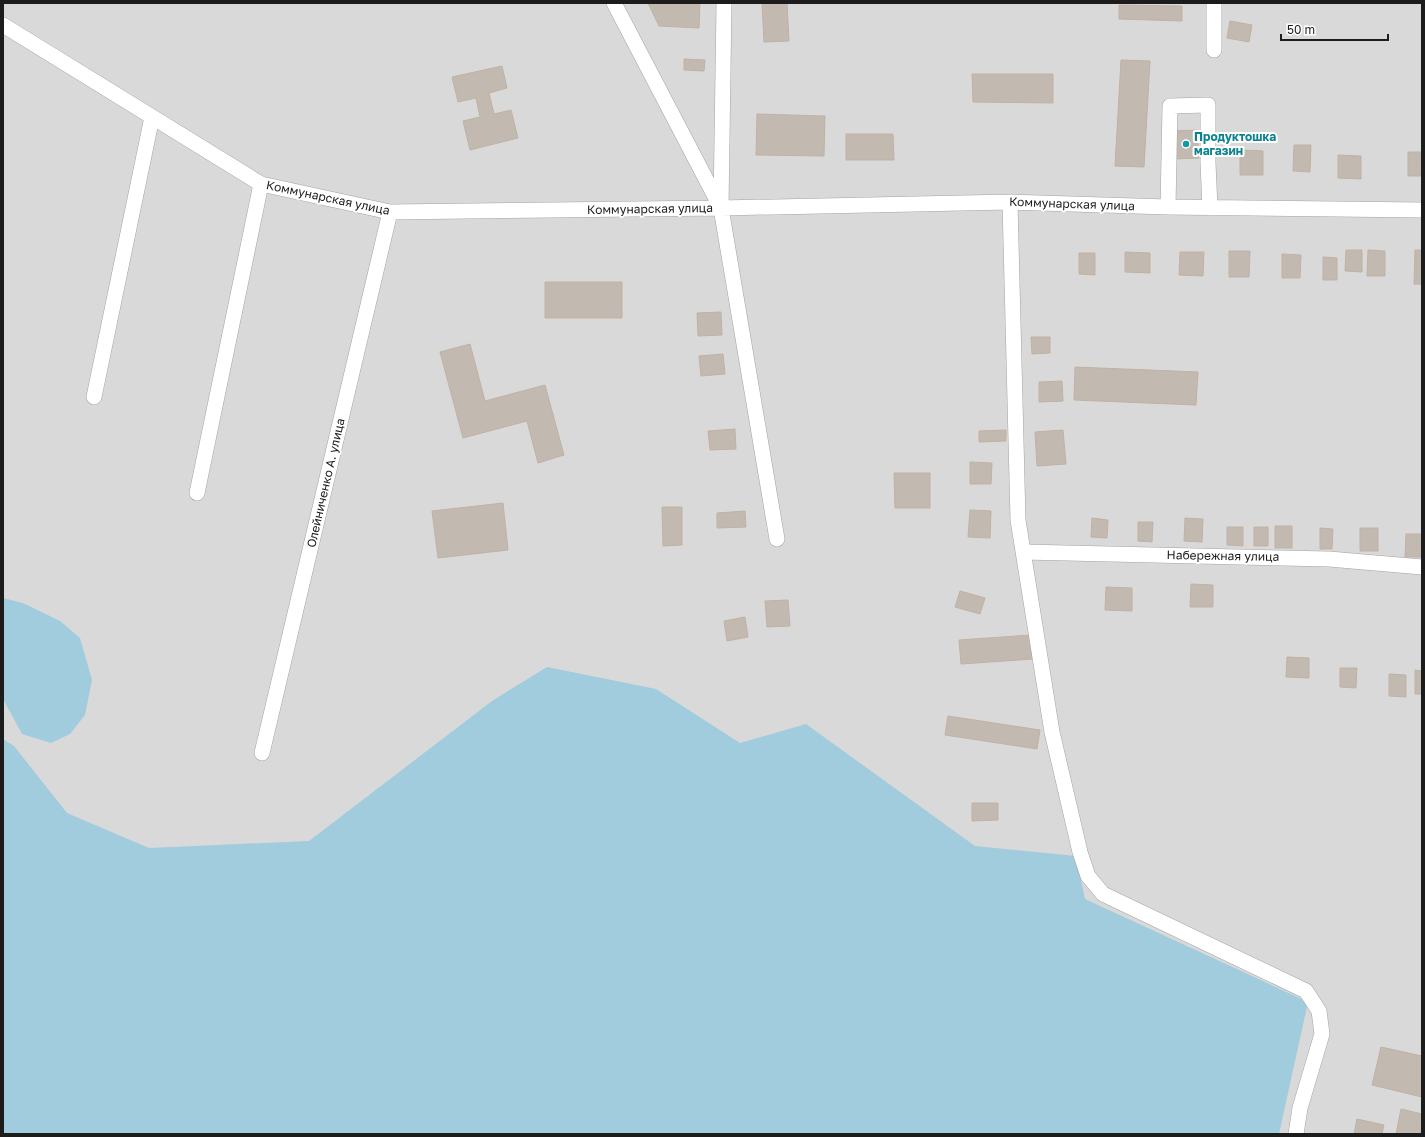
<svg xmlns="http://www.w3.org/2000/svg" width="1425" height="1137" viewBox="0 0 1425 1137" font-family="'Golos Text',sans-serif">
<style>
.residential{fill:#dad9d9}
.water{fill:#a0ccdd}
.building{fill:#c2bab1;stroke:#c0b1a3}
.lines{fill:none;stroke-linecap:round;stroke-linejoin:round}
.street-casing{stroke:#a3a3a3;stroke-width:16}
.street{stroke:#fff;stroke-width:15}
.culture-dot{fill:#0f9aa8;stroke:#fff;stroke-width:1.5}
.labels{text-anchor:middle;stroke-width:4;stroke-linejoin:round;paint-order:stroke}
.culture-label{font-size:12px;font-weight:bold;fill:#0d838f;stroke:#fff;text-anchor:start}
.street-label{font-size:12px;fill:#1c1c1c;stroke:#fff}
</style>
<rect width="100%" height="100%" fill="#eeeae1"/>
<path class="residential" d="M3,3h1419v1131h-1419z"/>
<path class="water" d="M3,598l20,5 37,18 20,17 12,42 -7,35 -15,19 -19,9 -29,-9 -19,-35z
M547,667l109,22 84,54 66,-19 169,122 101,10 9,43 223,103 -29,132h-1276v-395l11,7 53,67 82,35 160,-7 183,-140z"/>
<path class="building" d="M648,3h52l-1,25 -40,-2z
M762,3h25l2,38 -25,1z
M1119,5l63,1v15l-63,-2z
M1230,21l22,4 -3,17 -22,-4z
M684,59l21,1 -1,11 -20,-1z
M1121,60l29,1 -6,106 -29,-1z
M502,66l5,22 -18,5 5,21 17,-4 7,28 -48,12 -7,-29 17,-4 -4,-19 -18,4 -6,-25z
M972,74h81v29l-80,-1z
M757,114l68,2 -1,40 -68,-1z
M1197,130l2,28 -25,1 -1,-28z
M846,134h47l1,26h-48z
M1294,145h17l-1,27 -17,-1z
M1240,150l23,1v24h-23z
M1408,152h14v24h-14z
M1338,155l23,1v23l-23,-1z
M1346,250h16v22l-17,-1z
M1368,250l17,1v25h-18z
M1415,250h7v34h-8z
M1229,251h21l-1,26h-20z
M1125,252l25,1v20l-25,-1z
M1180,252h24l-1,24 -24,-1z
M1079,253h16v22l-16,-1z
M1282,254l19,1 -1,23h-18z
M1323,257l14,1v22h-14z
M545,282h77v36h-77z
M721,312l1,23 -24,1 -1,-23z
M1031,337h19v16l-18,1z
M470,344l15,57 60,-16 19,70 -26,8 -11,-42 -64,17 -23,-86z
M723,354l2,20 -24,2 -2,-20z
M1075,367l123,5 -2,33 -122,-5z
M1062,381l1,20 -24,1v-20z
M735,429l1,20 -26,1 -2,-19z
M1006,430v11l-27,1v-11z
M1063,430l3,34 -29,2 -2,-34z
M970,462l22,1 -1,21h-21z
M894,473h36v35h-35z
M503,503l5,47 -70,8 -6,-47z
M662,507h20v38l-19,1z
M970,510l21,1 -1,27 -22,-1z
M745,511l1,16 -29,1v-15z
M1092,518l16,2 -1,18 -16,-1z
M1185,518l18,1 -1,23 -18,-1z
M1138,522h15l-1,20 -14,-1z
M1275,526h17v22h-17z
M1227,527h16v19l-16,-1z
M1254,527h14v19h-14z
M1320,528l13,1 -1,20h-12z
M1360,528h18v23h-18z
M1406,534h16v23h-17z
M1191,584l22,1v22h-23z
M1106,587l26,1v23l-27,-1z
M960,591l25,7 -5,16 -25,-7z
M788,600l2,26 -23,1 -2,-26z
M745,617l3,20 -21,4 -3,-20z
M1031,635l2,24 -72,5 -2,-24z
M1287,657l22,1v20l-23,-1z
M1340,668h17l-1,20 -16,-1z
M1415,670l7,1v23h-7z
M1389,674l17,1v22l-17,-1z
M948,716l92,14 -3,19 -92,-14z
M972,803h26v17l-26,1z
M1381,1047l41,9v41l-50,-12z
M1401,1109l21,5v20h-26z
M1357,1119l27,6 -2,9h-28z"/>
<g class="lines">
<defs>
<path id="street" d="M614,3l107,205 289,-6 158,5 254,3
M724,3l-3,205 56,331
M3,25l258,159 129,28 331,-4
M1214,50v-47
M1010,202l8,318 34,212 28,120 8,24 15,18 203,97 13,20 3,23 -22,74 -4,26
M1168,207l2,-101 38,-1v58l2,45
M94,397l58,-280
M197,493l64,-309
M1023,552l306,7 93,8
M262,753l128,-541"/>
</defs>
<use href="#street" class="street-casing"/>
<use href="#street" class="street"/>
</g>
<circle class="culture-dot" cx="1186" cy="144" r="4"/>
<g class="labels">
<g class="culture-label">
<text x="1194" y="141">Продуктошка<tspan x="1194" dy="14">магазин</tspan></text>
</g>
<g class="street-label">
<text transform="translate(328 198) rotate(12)" y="4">Коммунарская улица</text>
<text transform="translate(1072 204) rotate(2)" y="4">Коммунарская улица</text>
<text transform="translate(650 209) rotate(-1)" y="4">Коммунарская улица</text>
<text transform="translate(326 483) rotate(-77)" y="4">Олейниченко А. улица</text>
<text transform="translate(1223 556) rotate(1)" y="4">Набережная улица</text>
</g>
</g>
<rect width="1425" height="1137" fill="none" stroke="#1c1c1c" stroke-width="8"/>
<path d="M1281 34v6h107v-6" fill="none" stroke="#1c1c1c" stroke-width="2"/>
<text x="1287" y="34" font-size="12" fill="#1c1c1c" stroke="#ffffff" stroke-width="3" paint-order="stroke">50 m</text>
</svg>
